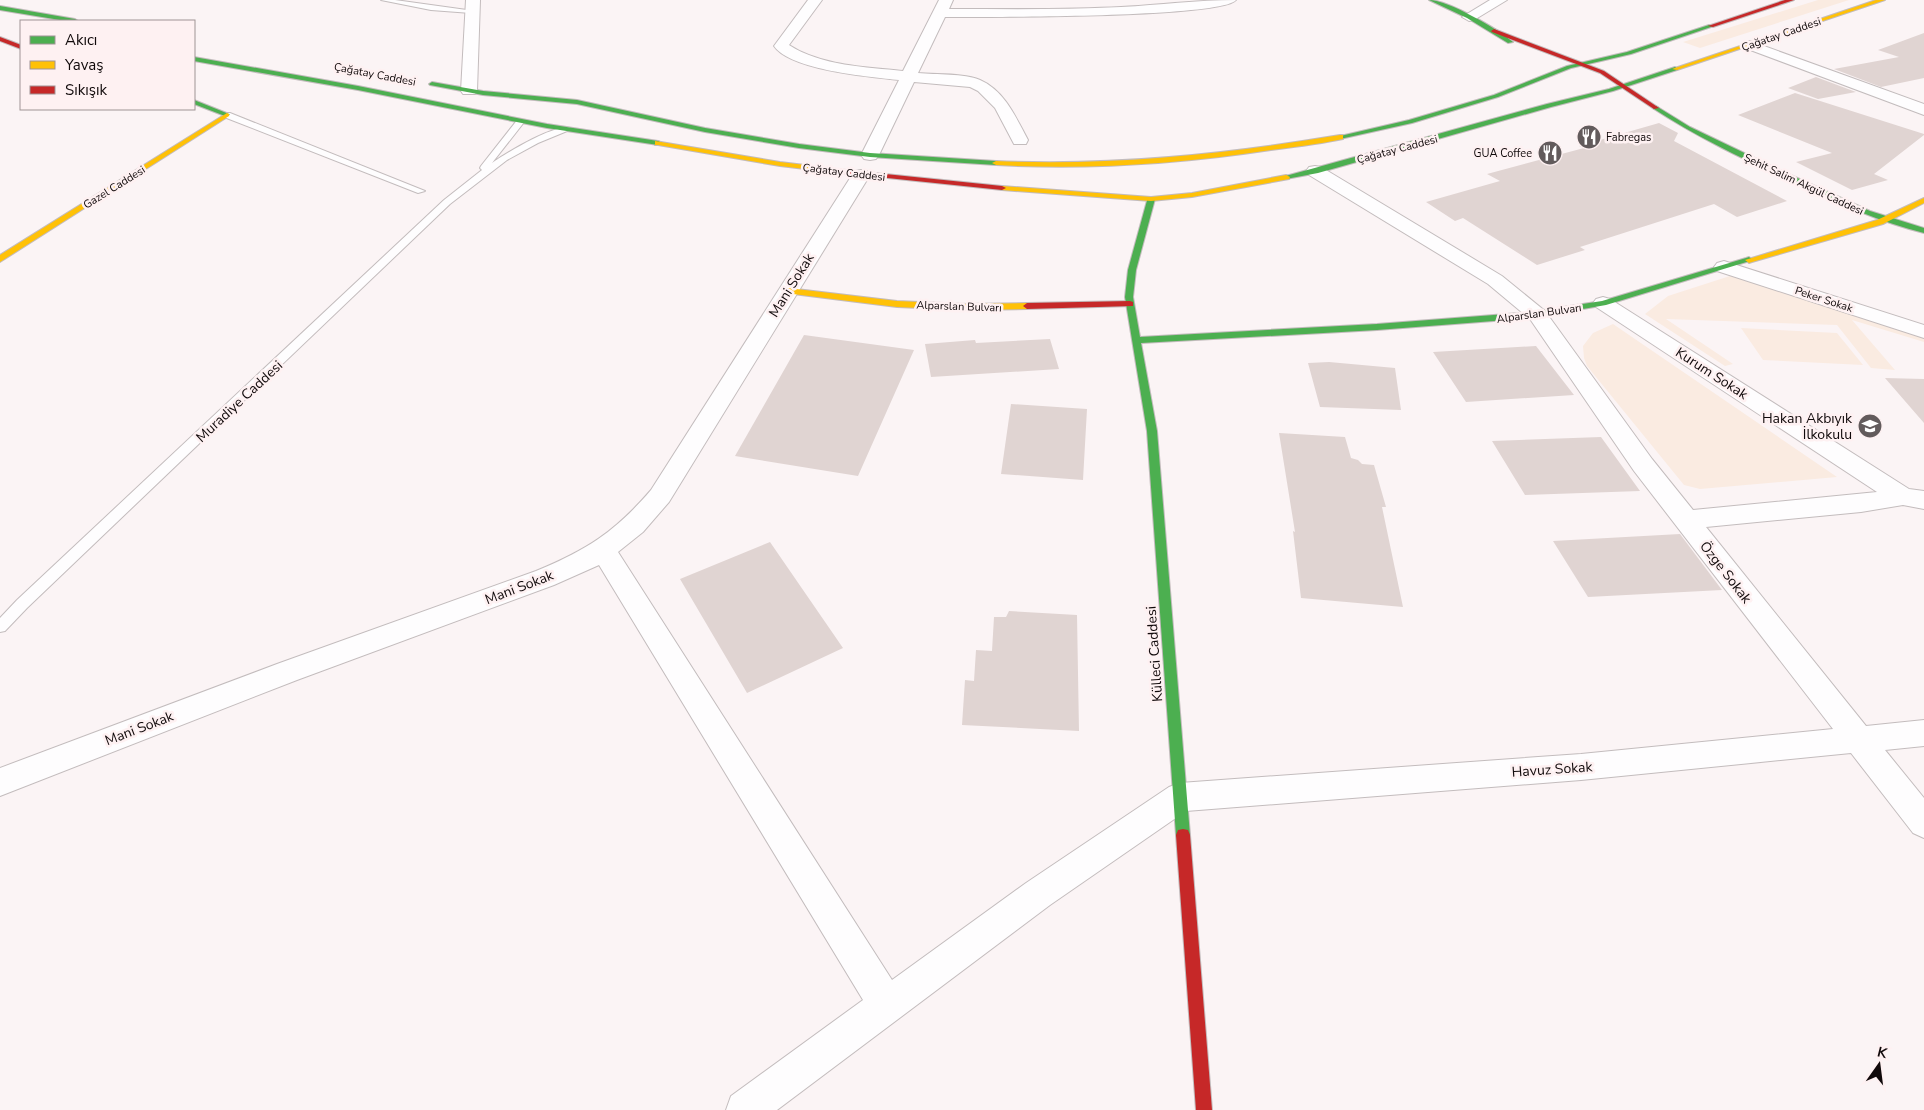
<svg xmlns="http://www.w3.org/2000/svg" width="1924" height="1110" viewBox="0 0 1924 1110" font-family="'Nunito Sans',sans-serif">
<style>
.green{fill:#faebe1}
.building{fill:#e0d4d2}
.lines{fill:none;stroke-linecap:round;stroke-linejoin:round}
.lane-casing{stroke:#c3bcbd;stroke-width:2}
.street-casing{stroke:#c3bcbd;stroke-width:2}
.fast-casing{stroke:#c3bcbd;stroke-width:2}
.slow-casing{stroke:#c3bcbd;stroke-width:2}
.jam-casing{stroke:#c3bcbd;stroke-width:2}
.lane{fill:#fefdfe;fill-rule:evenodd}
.street{fill:#fefdfe;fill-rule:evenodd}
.fast{fill:#4caf50;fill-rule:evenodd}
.slow{fill:#ffc107;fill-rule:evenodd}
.jam{fill:#c62828;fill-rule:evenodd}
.labels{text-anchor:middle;stroke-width:5;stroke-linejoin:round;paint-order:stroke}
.far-street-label{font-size:11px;fill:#10090a;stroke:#fef1f2}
.far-poi-label{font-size:11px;fill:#10090a;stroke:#fef1f2;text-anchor:start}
.street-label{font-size:14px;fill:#10090a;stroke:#fef1f2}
.poi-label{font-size:14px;fill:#10090a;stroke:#fef1f2;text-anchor:end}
</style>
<rect width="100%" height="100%" fill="#fbf4f5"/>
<path class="green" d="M1818,0h31l-149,48 -17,-6z
M1733,275l191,62v5l-72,-22 43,50 -24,-2 -34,-43 -171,-6 67,45 -8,2 -80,-52 23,-18z
M1613,324l224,153 -137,12 -16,-4 -97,-119 -3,-8 -1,-12 10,-13z
M1741,328l96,5 26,32 -100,-5z"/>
<path class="building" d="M1924,33v45l-43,9 -47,-18 65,-12 -21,-7z
M1816,77l40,15 -38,7 -30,-11z
M1795,93l129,41v1l-50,39 14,6 -36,10 -56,-28 36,-9 -94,-38z
M1659,123l19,10 -4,8 113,60 -50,16 -23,-13 -134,43 5,3 -48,15 -74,-47 -8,3 -29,-19 74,-21 -13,-7 97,-26 -5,-2z
M804,335l110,15 -56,126 -123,-20z
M1050,339l9,30 -128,8 -6,-33 50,-4 1,3z
M1536,346l38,49 -108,7 -33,-50z
M1329,362l66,6 6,42 -81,-3 -12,-44z
M1885,378l39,1v44z
M1011,404l76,5 -4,71 -82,-6z
M1279,433l66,4 6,21 7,2 4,4 12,1 12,42h-4l21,100 -102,-9 -8,-67 2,1z
M1601,437l39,54 -115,4 -33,-54z
M1680,534l42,56 -134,7 -35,-56z
M770,542l73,106 -96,45 -67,-114z
M1009,611l68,4 2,116 -117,-6 3,-45 9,1 2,-31 16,1 2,-34h12z"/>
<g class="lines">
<defs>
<path id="lane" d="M381,0h14l79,11 -3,2 -40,-3z
M224,113h6l195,78 -7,2 -194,-76z
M518,119l7,2 -33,42c13,-9 68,-43 80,-34l-34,14 -31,17 -57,44 -423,404 -22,23 -5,1v-14l17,-18 427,-400 38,-30 -2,-2 1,-2z"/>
<path id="street" d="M466,0h14l-3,91 -2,3h-12l-2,-3z
M808,0h14l-33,45c32,21 78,22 114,26l36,-71h14l-4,9c57,0 115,1 172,-2 38,-2 76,-7 115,-7 -14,18 -255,17 -291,17l-27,56c18,2 46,0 62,7 25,11 36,38 48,60l-2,4h-12l-19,-36 -17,-17 -8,-4 -56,-5 -35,73 -3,4 -6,1 -6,-1 -3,-4 38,-75c-29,-3 -109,-10 -125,-34z
M1490,0h17l-33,20 -5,1 -7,-4z
M1750,41l174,63v11l-179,-67 -2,-3 2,-3z
M1315,166l6,1 181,109 43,35 107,148 41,51 184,-18 -281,-185 -3,-4 3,-4 7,-2 7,2 288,183 11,7 15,2v18l-21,-4 -42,7 -155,15 160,199 58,-6v26l-39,4 39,48v40l-11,-5 -62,-80 -270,27 -395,31 -136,94 -273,205h-51l5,-14 132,-96 -264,-435 -45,20 -257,95 -297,116v-28l277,-104 259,-93c51,-21 79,-39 115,-81l201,-315 3,-4 6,-1 6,1 3,4 -201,327 -26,30 -25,20 274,428 134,-97 143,-96 11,-4 401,-29 252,-25 -199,-258 -104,-152 -42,-35 -179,-109 -3,-4 3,-4z
M1724,261l200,64v13l-207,-67 -3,-4 3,-4z"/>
<path id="fast" d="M1429,0c19,0 69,29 84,42l-5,1 -41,-25z
M0,6l75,13 3,2h-12l-66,-11z
M1709,25l5,1 -83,28 -60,14 -73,29 -86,26 -72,16 -4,-2 73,-17 85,-25 73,-29 60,-14z
M194,57l164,29 189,38 111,17 4,2 -4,2 -111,-17 -189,-38 -164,-29z
M1675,67l3,2 -1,1 -64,21 -62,16 -233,66 -32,6 -4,-2 265,-73 62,-15z
M432,82l51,9 94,9 128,28 94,16 71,9 126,8 4,2 -4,2 -126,-8 -71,-9 -94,-16 -128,-28 -94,-9 -53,-10 -1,-1z
M194,100l35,14 1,1 -5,1 -31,-12z
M1656,106l34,21 92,44 88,40 54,17v5c-44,-11 -84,-29 -125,-48 -49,-23 -99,-46 -145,-76l-1,-1z
M1148,197l7,2 -19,71 -3,27 7,40 237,-13 154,-12 71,-11 144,-43 3,-1 4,3 -147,45 -75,13 -154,12 -236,13 16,88 33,404 -2,5 -5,1 -5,-1 -2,-5 -29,-404 -22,-134 3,-27z"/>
<path id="slow" d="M1876,0h9l-208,70 -5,-1z
M227,113l2,1v2l-229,146v-7z
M1340,135h3v4c-24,5 -48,8 -72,11 -92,14 -183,20 -275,15l-4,-2 4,-2c116,5 230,-7 344,-26z
M655,141l125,21 50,6 4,2 -4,2 -50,-6 -122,-21h-3z
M1286,175l4,2 -1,2 -97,18 -41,4 -149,-11 -4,-2 4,-2 149,11 41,-4z
M1924,198v5l-41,21 -131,38 -3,1 -4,-3 132,-40z
M788,288l109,13 70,3 60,-1 4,3 -4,3 -60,1 -70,-3 -112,-14 -1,-2z"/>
<path id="jam" d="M1785,0h9l-81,27 -5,-1z
M1494,29l110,42 55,37 -5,1 -54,-36 -108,-41 -1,-1z
M0,37l21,8v4l-21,-8z
M827,168l175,18 4,2 -4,2 -172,-18 -4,-2z
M1130,301l3,1v4l-106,3 -4,-3 4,-3z
M1183,829l5,1 2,5 22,275h-16l-20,-275 2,-5z"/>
</defs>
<use href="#lane" class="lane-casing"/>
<use href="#street" class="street-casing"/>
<use href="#fast" class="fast-casing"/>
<use href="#slow" class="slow-casing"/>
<use href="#jam" class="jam-casing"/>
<use href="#lane" class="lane"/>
<use href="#street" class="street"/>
<use href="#fast" class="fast"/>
<use href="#slow" class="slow"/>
<use href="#jam" class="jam"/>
</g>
<defs>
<symbol id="restaurant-disc" viewBox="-11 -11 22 22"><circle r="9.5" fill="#625b5c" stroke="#fef1f2"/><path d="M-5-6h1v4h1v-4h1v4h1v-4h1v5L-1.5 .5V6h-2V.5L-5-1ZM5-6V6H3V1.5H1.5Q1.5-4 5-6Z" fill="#fff"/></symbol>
<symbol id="school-disc" viewBox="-11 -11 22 22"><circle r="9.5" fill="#625b5c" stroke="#fef1f2"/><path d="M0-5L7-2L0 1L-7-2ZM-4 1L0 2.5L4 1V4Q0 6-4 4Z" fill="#fff"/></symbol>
</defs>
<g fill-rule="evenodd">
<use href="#restaurant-disc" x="1575" y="123" width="28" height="28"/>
<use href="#restaurant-disc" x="1536" y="139" width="28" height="28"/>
<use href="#school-disc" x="1856" y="412" width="28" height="28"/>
</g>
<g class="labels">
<g class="far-street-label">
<text transform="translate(1781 34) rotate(-19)" y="4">Çağatay Caddesi</text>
<text transform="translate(375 74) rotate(11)" y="4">Çağatay Caddesi</text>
<text transform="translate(1397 149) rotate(-15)" y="4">Çağatay Caddesi</text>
<text transform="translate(844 172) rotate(7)" y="4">Çağatay Caddesi</text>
<text transform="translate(1804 184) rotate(25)" y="4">Şehit Salim Akgül Caddesi</text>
<text transform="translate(114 187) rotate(-32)" y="4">Gazel Caddesi</text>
<text transform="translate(1824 299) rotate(18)" y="4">Peker Sokak</text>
<text transform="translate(959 306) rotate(2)" y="4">Alparslan Bulvarı</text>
<text transform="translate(1539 313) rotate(-8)" y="4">Alparslan Bulvarı</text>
</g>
<g class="far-poi-label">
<text x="1606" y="141">Fabregas</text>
<text x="1532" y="157" text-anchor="end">GUA Coffee</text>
</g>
<g class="street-label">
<text transform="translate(791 285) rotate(-58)" y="5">Mani Sokak</text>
<text transform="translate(1712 373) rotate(33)" y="5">Kurum Sokak</text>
<text transform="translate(239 401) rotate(-43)" y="5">Muradiye Caddesi</text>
<text transform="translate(1726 572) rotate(52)" y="5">Özge Sokak</text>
<text transform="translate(519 587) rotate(-21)" y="5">Mani Sokak</text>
<text transform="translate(1154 654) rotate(-94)" y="5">Külleci Caddesi</text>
<text transform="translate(139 728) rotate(-21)" y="5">Mani Sokak</text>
<text transform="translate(1552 769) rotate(-4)" y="5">Havuz Sokak</text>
</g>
<g class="poi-label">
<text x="1852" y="423">Hakan Akbıyık<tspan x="1852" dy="16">İlkokulu</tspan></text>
</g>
</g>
<rect x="20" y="20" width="175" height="90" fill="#fef1f2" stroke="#9f9495"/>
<rect x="30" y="36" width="25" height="8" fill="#4caf50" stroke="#9f9495"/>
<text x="65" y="45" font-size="15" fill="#10090a">Akıcı</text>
<rect x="30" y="61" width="25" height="8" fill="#ffc107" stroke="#9f9495"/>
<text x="65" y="70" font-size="15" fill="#10090a">Yavaş</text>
<rect x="30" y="86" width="25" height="8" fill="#c62828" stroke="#9f9495"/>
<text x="65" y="95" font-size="15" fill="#10090a">Sıkışık</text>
<g transform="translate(1879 1065) rotate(14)" stroke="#fef1f2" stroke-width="4" paint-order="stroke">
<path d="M0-4L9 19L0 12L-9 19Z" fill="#10090a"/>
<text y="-8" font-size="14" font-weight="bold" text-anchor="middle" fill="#10090a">K</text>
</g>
</svg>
